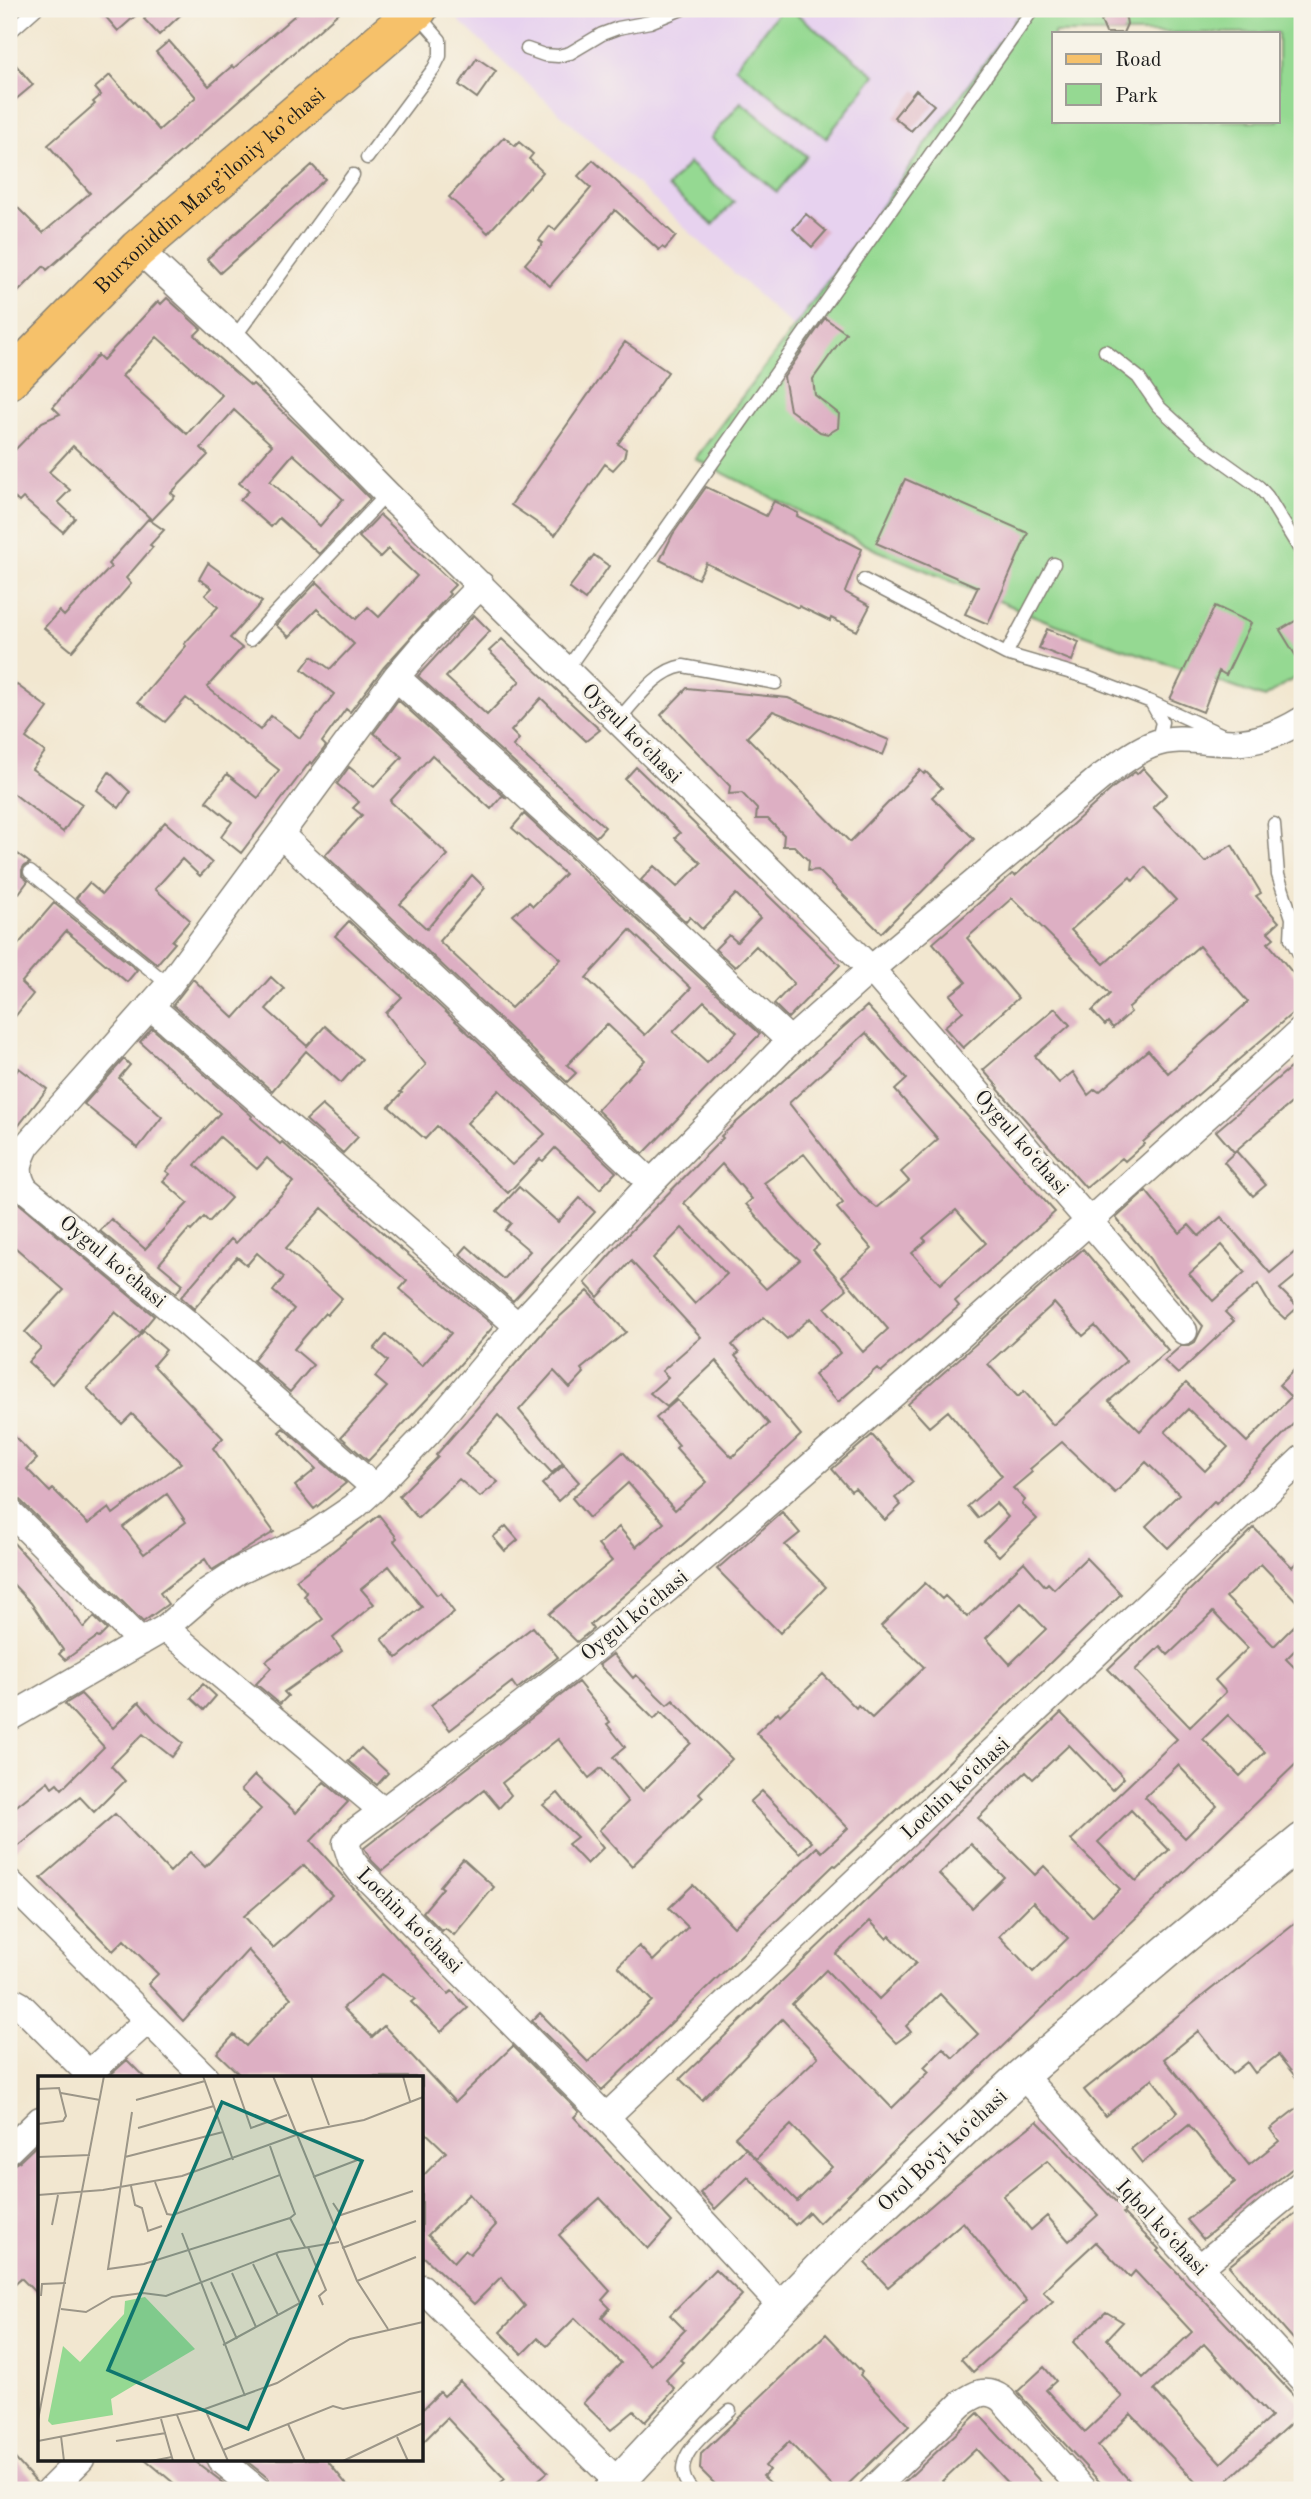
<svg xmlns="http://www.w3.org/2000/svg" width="1311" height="2499" viewBox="0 0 1311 2499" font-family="'Old Standard TT',serif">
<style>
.built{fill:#e7d2ef}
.green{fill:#95d992;stroke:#587a57;stroke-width:2;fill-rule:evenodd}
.building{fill:#ddafc3;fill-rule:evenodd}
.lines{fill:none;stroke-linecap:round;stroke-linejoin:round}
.service-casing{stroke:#878276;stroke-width:15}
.minor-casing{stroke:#878276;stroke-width:29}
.tertiary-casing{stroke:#878276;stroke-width:36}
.primary-casing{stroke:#878276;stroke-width:41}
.service{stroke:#fff;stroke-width:12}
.minor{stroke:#fff;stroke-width:26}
.tertiary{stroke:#fff;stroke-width:33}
.primary{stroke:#f6c16b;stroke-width:38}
.labels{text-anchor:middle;stroke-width:6;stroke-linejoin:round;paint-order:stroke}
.street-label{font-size:21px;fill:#1c1c1c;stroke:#f7f3e8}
.inset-road{fill:none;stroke:#9c9688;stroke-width:2}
.view{fill:#0f766e;fill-opacity:0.15;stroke:#0f766e;stroke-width:3.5}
.inset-edge{fill:none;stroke:#1c1c1c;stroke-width:3.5}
</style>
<rect width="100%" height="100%" fill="#f7f3e8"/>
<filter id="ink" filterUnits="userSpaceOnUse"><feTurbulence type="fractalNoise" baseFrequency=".0143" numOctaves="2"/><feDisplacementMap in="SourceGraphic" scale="14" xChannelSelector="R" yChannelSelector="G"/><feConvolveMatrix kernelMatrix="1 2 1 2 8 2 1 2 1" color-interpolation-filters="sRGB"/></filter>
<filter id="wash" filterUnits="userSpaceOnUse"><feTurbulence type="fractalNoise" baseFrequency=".00686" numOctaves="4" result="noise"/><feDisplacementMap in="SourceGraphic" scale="28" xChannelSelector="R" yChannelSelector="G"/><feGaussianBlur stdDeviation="1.57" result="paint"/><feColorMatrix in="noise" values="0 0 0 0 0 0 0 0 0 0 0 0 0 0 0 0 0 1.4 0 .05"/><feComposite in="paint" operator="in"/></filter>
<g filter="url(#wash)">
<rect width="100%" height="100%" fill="#f2e7d0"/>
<path class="built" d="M475,9h548l-229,319 -336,-308z"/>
<path class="green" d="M781,9h9l85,66 -49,63 -91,-71z
M1023,9h279v664l-38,25 -215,-76 -175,-73 -179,-90 99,-131zM1054,33h224v88h-224z
M741,102l66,54 -30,36 -66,-54z
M689,163l45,39 -21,23 -45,-38z"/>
<g id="blocks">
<path class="building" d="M99,9h44l-25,22z
M155,9h32l-28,26 -15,-16z
M302,9h41l-296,261 -3,-4 -35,35v-102l34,34 47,-40 -42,-48 47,-41 -2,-2 8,-7 -6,-7 15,-13 49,55 37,-33 -40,-45 13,-11 40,45 23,-20 2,2z
M1115,10l11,8 1,6 -4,9h-17l-5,-12 8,-10z
M9,57l24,28 -24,20z
M477,58l19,13 -19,27 -18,-13z
M916,90l18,15 -23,26 -17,-14z
M504,137l11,9 4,-4 14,12 -4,5 14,13 -55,61 -39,-36z
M593,160l83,76 -11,13 -3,-2 -3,3 -44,-40 -65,76 -25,-22 18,-21 -4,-3 11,-14 5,4 36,-42 -13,-12z
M312,165l13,14 -105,94 -13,-14z
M806,214l20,17 -14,16 -19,-18z
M167,298l34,31 -6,6 12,13 44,38 2,-2 50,47 67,68 -51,55 -40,-36 -8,9 -31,-27 9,-9 -10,-8 33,-38 -38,-35 -33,38 7,7 -37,38 4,3 -23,24 -79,-74 -24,26 21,18 -12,12 17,16 -12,14 -40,-34 -4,4 -10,-9v-37l33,-34 18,-8 -7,-7 45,-52 5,5 55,-59 3,3zM157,337l65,58 -35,39 -65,-58zM293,454l50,45 -23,27 -50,-45z
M825,318l21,15 -33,46 2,16 24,19 -1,14 -10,6 -8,-2 -30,-22 -6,-33z
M625,342l43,30 -50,72 8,5 -2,9 -11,12 -8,-6 -50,71 -44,-30z
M905,479l123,54 -40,91 -23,-10 13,-27 -102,-44z
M706,487l60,29 8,-15 24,12 -1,3 65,33 -17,43 25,14 -13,25 -26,-13 -1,3 -31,-15 -1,2 -92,-45 -8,16 -38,-19 13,-26z
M380,515l75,70 -7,7 2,2 -66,73 -34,45 -4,-3 -24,33 4,4 -14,18 -2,-2 -69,91 -20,-16 11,-15 -26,-21 21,-27 31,24 21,-28 -93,-72 -21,24 -27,-20 48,-56 -2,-2 34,-37 -13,-12 7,-7 -13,-9 9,-16 54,39 -32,36 12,10 -35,39 53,43 11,-14 29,22 34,-44 -32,-25 10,-13 18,13 24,-25 -37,-35 -28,28 -13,-12 41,-43 39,37 12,-12 11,10 38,-41 -29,-27 -8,8 -21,-20z
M148,519l16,11 -14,15 3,2 -27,31 5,6 -59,67 -28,-23 15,-17 5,5 47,-49 -3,-3z
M594,555l15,11 -24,34 -16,-12z
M1215,606l36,17 -25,52 -7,-4 -16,41 -33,-13z
M474,615l16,16 -44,46 41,38 33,-34 -31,-30 13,-12 98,91 -14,11 -45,-43 -30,33 8,8 -6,7 92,81 -9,10 -178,-161z
M1302,617v49l-22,-36z
M1047,629l32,13 -7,19 -33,-13z
M9,679l39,29 -22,30 19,14 -13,17 50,35 -19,28 -54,-42z
M687,688l101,10 101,42 -6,15 -110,-44 -26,26 103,105 70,-72 4,4 2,-2 16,16 -10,9 42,42 -93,94 -63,-63 -10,1 1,-10 -15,-15h-11l1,-11 -16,-16h-12l1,-10 -15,-16 -13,1 1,-8 -69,-71z
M398,700l109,99 -4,-4 -12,14 -59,-54 -42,46 58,54 -48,49 27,25 45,-54 13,13 -46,53 72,67 50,-49 -48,-44 16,-13 4,4 32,-32 -53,-46 12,-14 236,220 -117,120 -46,-44 48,-50 -38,-36 -40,41 9,8 -9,9 -242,-227 37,-40 -9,-7 6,-6 -22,-18 12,-17 25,20 28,-30 -28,-24zM630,930l61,58 -46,47 -59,-57zM704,1001l33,31 -30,31 -34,-31z
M636,767l204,198 -52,53 -14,-14 20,-21 -38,-37 -21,21 -20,-18 14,-14 8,7 23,-24 -24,-24 -34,35 -12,-12 -4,5 -45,-42 13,-14 23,21 24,-24 -26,-25 5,-5 -55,-54z
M1143,768l24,26 -14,13 52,55 27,-17 29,48 -5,3 23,26 -11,10 6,6 -6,5 34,41v21l-159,137 1,2 -19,17 -3,-3 -36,30 -88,-99 1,-1 -16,-18 72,-62 15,17 -35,31 24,27 14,-11 15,23 7,-6 4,3 49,-42 20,23 80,-71 -49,-56 -71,62 3,4 -18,16 -5,-6 -3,3 -13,-14 18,-17 -98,-96 -45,40 51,60 -55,50 -19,-21 19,-16 -13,-16 16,-13 -33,-39 79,-69 3,2 99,-89 21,-15 2,2zM1145,867l31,33 -72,64 -33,-34 59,-53 3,4z
M109,772l21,20 -11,16 -22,-18z
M165,822l47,41 -12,13 -18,-17 -27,30 35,31 -18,21 3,2 -18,21 -81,-66 13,-15 13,11z
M18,854l12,9 -6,3 -2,4v6l6,5 -9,12 -10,-8v-19z
M54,903l83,67 -10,12 -61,-51 -45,52 12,11 -24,30v-69z
M349,921l267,251 -16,17 -45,-41 -12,13 -3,-2 -32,34 -71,-67 -12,13 -36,-32 13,-14 -2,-1 26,-27 -40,-52 16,-16 -67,-61zM499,1090l46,44 -33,31 -45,-42z
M271,977l13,12 -18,20 41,37 18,-20 37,33 -21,24 -35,-32 -34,40 -99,-86 20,-26 41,39z
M867,1006l188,206 -100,89 4,5 -40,35 -1,-1 -37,32 -4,-4 -39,34 -24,-27 26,-22 -30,-35 -23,21 -23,-22 -32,28 7,8 -4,3 66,79 -105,98 -106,92 3,4 -16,13 -28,-28 63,-53 -14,-16 21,-18 17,20 28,-24 -36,-40 -39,35 -17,-20 51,-46 52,58 32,-28 -31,-34 3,-3 -23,-27 21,-18 55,57 37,-33 -53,-63 -49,46 -17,-14 18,-16 -6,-6 39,-34 -70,-76 -33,36 -13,-14 44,-50 94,-95 -2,-2zM866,1033l41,46 -12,11 43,49 -37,33 8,9 -32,27 -18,-15 -70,-90zM804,1154l39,49 -6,5 35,41 -30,27 46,53 -25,23 -38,-44 22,-19 -34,-39 6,-5 -26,-27 -29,-35zM722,1164l30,35 -6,5 28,33 26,23 -34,29 -82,-86zM956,1210l30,33 -46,41 -28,-31 14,-12 -3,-3zM682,1228l45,46 -32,30 -42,-46z
M152,1028l100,88 -1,2 29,26 2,-2 112,101 98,81 1,3 -38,43 -87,91 -27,-24 46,-50 -12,-10 13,-16 -14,-12 12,-14 36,31 29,-33 -51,-44 7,-8 -85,-73 -36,40 56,50 -15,17 -2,-2 -31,36 19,16 -23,27 -37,-32 41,-51 -21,-18 11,-14 -27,-24 -10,12 -10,-8 -43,52 -13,-12 50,-58 5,4 57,-61 -26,-24 -10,11 -37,-32 -25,28 36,33 -22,24 -5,-5 -13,14 -2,-2 -30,35 24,20 -7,9 -76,-62 11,-12 34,30 43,-46 -25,-22 7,-7 -4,-3 54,-58 -80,-71z
M124,1059l6,6 -11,13 43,39 -24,31 -54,-44z
M1302,1061v33l-68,58 -18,-21 74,-63 1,2z
M19,1068l28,21 -38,49v-56z
M322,1105l36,32 -15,16 -37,-33z
M1236,1151l30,34 -13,11 -29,-34z
M519,1187l39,35 22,-24 15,14 -82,89 -53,-47 7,-8 37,33 26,-28 -25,-21 6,-7 -14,-12z
M1146,1191l34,42 9,-8 10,11 22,-19 49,56 32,-27v25l-22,18 18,18 -13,12 -14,-13 -13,-22 -33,28 9,9 -56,53 -14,-13 17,-15h7l7,-4 8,-16 -45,-54 -8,-13 -34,-41zM1222,1245l23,27 -32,29 -24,-27z
M9,1195l145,121 -14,17 -25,-21 -63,72 -24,-22 13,-14 -16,-16 39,-42 -55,-48z
M1083,1249l85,101 -59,51 31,30 46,-48 61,59 44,-45 -12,-12 23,-23v53l-86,89 -2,-2 -46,46 -22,-22 33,-32 -33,-32 -31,31 -53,-51 -32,27 2,3 -19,16 12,12 -3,4 15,15 -38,37 -15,-15 24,-24 -12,-14 -18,15 -10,-12 34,-30 -54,-65 -19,16 -21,-23zM1054,1303l29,33 12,-10 31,35 -73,64 -29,-34 -6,6 -30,-33zM1188,1409l40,38 -23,24 -40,-39z
M588,1291l38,41 -45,37 3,4 -14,15 -16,-17 -35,39 44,53 -11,10 -54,-58 -33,39 33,28 -18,15 -21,-18 -41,39 -19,-22 39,-39 -2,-2 109,-125z
M144,1331l22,19 -13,15 70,73 -10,10 61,84 -62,38 -7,-11 -45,34 8,11 -25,18 -123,-122 -11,-6v-63l28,28 -10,10 23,23 3,-3 35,35 21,-16 4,6 68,-51 -49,-49 -10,10 -35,-36zM167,1494l19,28 -42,32 -21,-27z
M283,1428l63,55 -32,26 -19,-23 21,-17 -37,-37z
M872,1435l41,47 -18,16 6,7 -16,15 -30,-32 -4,3 -19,-22z
M564,1465l15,17 -21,19 -16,-17z
M782,1512l18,21 -15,12 41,42 -46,46 -63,-64z
M379,1515l18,23 -3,3 43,54 3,-2 14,19 -57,46 -15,-19 40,-32 -33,-41 -28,23 13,15 -41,34 9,13 -58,41 4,4 -8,8 -24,-20 15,-16 -5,-7 57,-42 -19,-23 3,-3 -11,-13z
M506,1526l12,14 -13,11 -12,-14z
M1254,1528l38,39 10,-10v50l-41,-43 -35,33 48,49 28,-28v25l-16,16 16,16v83l-483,465 -10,-11 -14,13 -47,-48 -33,32 -15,-16 46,-45 10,11 -21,-22 83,-80 -36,-38 -80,81 -22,-21 381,-366 63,65 -12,12 -43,-45 -36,34 -7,-7 -48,46 57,57 9,-9 48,50 28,-27 -49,-49 106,-101 -69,-70zM1213,1612l35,36 -33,32 11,12 -36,35 -55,-57 25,-24 8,9zM1228,1715l37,37 -25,24 -37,-37zM1178,1765l39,41 -32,32 -40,-41zM1131,1810l38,40 -33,31 -38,-39zM971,1844l33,33 -32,31 -33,-34zM1033,1902l35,36 -35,34 -34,-36zM870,1921l17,18 3,-3 26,27 -37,36 -43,-45zM826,1970l70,73 15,-11 -5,-6 34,-32 38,40 -25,24 -10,-10 -19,19 5,5 -37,36 -100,-104zM791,2125l41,42 -35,34 -41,-42z
M9,1538l47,51 28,39 10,-11 13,13 -8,8 -2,-1 -32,23 -6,-6 4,-4 -32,-47 -22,-23z
M1086,1558l35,36 -187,182 -98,90 -2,-1 -232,225 -70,-69 8,-8 48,49 64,-61 -34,-35 21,-20 14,15 35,-34 -19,-19 24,-23 41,42 83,-80 5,5 26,-24 -92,-95 22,-21 2,3 43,-41 33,34 2,-3 14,13 52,-51 -43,-41 44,-43 17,16 3,-3 22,21 57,-55 21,24 3,-3 6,6zM1021,1603l25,26 -36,35 -24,-26z
M533,1627l25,30 -41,32 -5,-7 -62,48 -19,-25z
M613,1654l20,24 3,-3 31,30 6,-5 59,59 -33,34 4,4 -71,69 -33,-36 29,-28 -27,-34 -12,10 -31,-39 -56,44 9,12 -12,13 -15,-18 -102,81 -10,-10 -8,-13 214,-166 32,40 -3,2 18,23 -12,10 30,34 48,-48 -30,-31 -7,7 -55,-54z
M203,1684l13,12 -12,14 -13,-12z
M81,1694l32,34 26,-26 17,19 27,22 -11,14 -29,-23 -32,32 14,15 -31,31 -14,-15 -71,57v-42l39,-31 4,6 5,-4 5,6 42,-42 -39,-43z
M361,1748l27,25 -11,12 -29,-24z
M255,1775l41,38 28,-31 24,20 -37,39 137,153 4,-3 16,17 -27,24 -30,-30 4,-3 -33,-25 -39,34 29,29 12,-11 71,76 58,-56 66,66 -5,5 98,105 -24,27 -48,-51 -41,37 51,56 -8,9 8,8 -8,9 49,48 34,-35 -15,-15 45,-46 27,26 -62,65 3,2 -17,18 9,9 -30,33 -11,-11 -23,19 -28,-27 38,-40 -46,-45 -28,28 -9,-8 -16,16 -22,-22 25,-26 -24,-29 -27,27 -52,-49v-78l24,-25 -24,-23v-52h-180l-25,-24 17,-18 12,11 45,-48 -43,-48 -65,71 -35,-37 10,-10 -34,-34 -11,11 -72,-73 74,-64 55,58 20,-20 15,15 56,-58 -20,-19zM304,1865l28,30 -59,53 -29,-32zM469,2194l27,31 -26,29 -5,-4 -11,12 -26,-27z
M762,1791l50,51 -12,11 -50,-51z
M558,1793l45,55 -16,16 -19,-20 9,-7 -34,-32z
M463,1859l31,28 -40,48 -9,-7 -3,3 -19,-19 20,-24 -3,-2z
M1302,1917v168l-24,-30 -23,18 -8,-11 -15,12 -34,-43 -34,28 85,106 30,-24 -9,-12 32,-25v57l-99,78 -16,-19 48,-38 -46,-57 -47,38 -11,-14 47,-37 -26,-33 -47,37 -21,-26z
M127,2060l17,17h-36z
M1037,2121l88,90 -2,2 36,36 -2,2 145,153v9l-85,77h-14l-72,-76 -33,32 31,34 -2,2 7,8h-27l-90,-98 27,-25 12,14 -10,9 39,42 37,-35 -49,-55 33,-30 17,10 -16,17 36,39 49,-46 -57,-61 -5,6 -34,-35 -53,49 10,10 -80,71 -12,-13 66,-58 -64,-79 -75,65 -23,-24 90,-78zM1047,2161l51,54 -29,26 -22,-25 -16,14 -28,-34zM1204,2344l67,73 -50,46 -67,-73z
M40,2142v155l-19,-19 -12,11v-122l11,-6z
M1302,2208v141l-73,-83z
M826,2334l36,38 -2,3 49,51 -67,64h-6l-47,-48 -24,24 4,4 -6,6 15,14h-57l-21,-21 1,-15z
M460,2381l88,91 -22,18h-34l13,-11 -58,-61 -25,25v-33l18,-18 4,4z
M978,2413l70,77h-34l-38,-41 -34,32 8,9h-54z
M9,2452l28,31 -2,7h-26z
M145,2459h47l41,31h-51z
M244,2459h82l25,31h-79l-4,-12z"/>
</g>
</g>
<g filter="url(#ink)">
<use href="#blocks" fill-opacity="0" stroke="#878276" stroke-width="2"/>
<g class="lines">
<defs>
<path id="service" d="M9,33l27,-24
M527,49l17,6 14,1 12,-3 32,-19 16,-6 32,-6 32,-13
M367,158l67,-90 6,-12v-16l-21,-24
M234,338l119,-163
M1105,351l33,26 20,29 45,41 56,40 8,9 35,57
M864,580l142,74 83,24 62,24 72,33
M250,640l137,-146
M1006,654l48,-90
M567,669l466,-660
M1151,702l11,20 -3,13 -5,7
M618,720c18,-19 38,-50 65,-54l93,17
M1274,824l4,51 14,43 -1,21 11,20
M30,872l139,113
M692,2490c-28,-30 17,-59 38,-79"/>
<path id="minor" d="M138,249l96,89 153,156 484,475 313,362
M396,677l195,177 199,187
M281,835l370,348
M150,1006l368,320
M375,1488l-189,-166 -161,-133c-10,-16 -7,-27 2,-44l142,-160 227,-308 28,-33 57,-59
M9,1511l132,131
M165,1628l218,183c98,-74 197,-148 291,-228 213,-180 421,-366 628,-553
M9,1718l156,-90 43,-37 30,-20 70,-33 46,-31 21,-19 52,-54 91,-108 133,-143 139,-142 81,-72 230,-192c16,-11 32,-25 50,-32 30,-12 61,0 91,-3 21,-2 42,-11 60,-22
M383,1811l-31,23 -6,9 5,16 9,12 246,246
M9,1882l196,195
M9,1999l11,6 69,69
M1022,2075l280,304
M85,2077l63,-57
M9,2150l31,-30
M1199,2268l103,-85
M422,2288l204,202
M782,2307l-176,-190 696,-658
M220,2459l37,31
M50,2490l31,-31
M872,2490l89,-86c14,-10 25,-17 41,-5l81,91"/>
<path id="tertiary" d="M611,2490l171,-183 78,-80 162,-152 151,-129 129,-106"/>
<g id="primary">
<path id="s1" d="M9,380l129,-131 280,-240"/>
</g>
</defs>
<use href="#service" class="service-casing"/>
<use href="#minor" class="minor-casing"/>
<use href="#tertiary" class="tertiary-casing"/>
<use href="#primary" class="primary-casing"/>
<use href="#service" class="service"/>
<use href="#minor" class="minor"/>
<use href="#tertiary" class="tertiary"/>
<use href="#primary" class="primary"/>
</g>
</g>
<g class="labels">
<g class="street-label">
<text dy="7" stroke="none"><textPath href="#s1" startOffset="276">Burxoniddin Marg’iloniy ko’chasi</textPath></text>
<text transform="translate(632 733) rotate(45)" y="7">Oygul koʻchasi</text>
<text transform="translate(1022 1142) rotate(49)" y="7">Oygul koʻchasi</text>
<text transform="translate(113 1261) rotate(40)" y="7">Oygul koʻchasi</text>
<text transform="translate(634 1615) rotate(-39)" y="7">Oygul koʻchasi</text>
<text transform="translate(955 1788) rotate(-43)" y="7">Lochin koʻchasi</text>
<text transform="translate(410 1920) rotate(45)" y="7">Lochin koʻchasi</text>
<text transform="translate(942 2150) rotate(-43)" y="7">Orol Boʻyi koʻchasi</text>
<text transform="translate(1162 2227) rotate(47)" y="7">Iqbol koʻchasi</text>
</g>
</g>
<g transform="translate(38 2076)">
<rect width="385" height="385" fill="#f2e7d0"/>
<path d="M107,221l50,52 -84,50 2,16 -61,10 -4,-4 15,-75 17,16 44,-48 1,-13z" fill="#95d992"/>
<path class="inset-road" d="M165,0l30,84M195,0l18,52 36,-13M235,0l84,205 31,48M273,0l18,49M365,0l7,25M0,13l21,-1 7,28 -3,5 -25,3M23,17l39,7M98,24l69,-19M94,36l-24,157 36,-5 146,-46 15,29M100,52l76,-22M0,81l52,-2M87,81l98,-25M242,99l15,39 -5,4M275,101l47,-18M117,106l12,32 6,1 107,-40 -10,-29M93,110l4,19 7,3 6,23 14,-5M0,119l65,-5 79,-14 125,-45 57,-11 59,-23M295,127l8,12 72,-24M14,149l6,-30M144,157l63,163M270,171l18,43 -7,6 4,9M304,172l74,-27M215,188l25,51M194,197l24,54M319,205l59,-24M173,206l26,57M3,220l1,-12 24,-1M23,233l25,3 26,-15 31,-4 23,3 113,-44 60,-10M185,269l77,-42 -24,-50M167,333l23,52M139,339l18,46M123,343l12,42M0,344l66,-344M250,348l17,37M23,360l3,25M359,361l11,24M0,365l167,-32 72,-26 73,-44 73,-17M78,365l50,-8M185,374l110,-44 10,3 80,-18M113,385l21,-4M305,385l80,-38"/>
<path class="view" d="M184,26l140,59 -114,268 -140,-59z"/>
<rect width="385" height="385" class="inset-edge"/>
</g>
<rect width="1311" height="2499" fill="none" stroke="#f7f3e8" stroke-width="35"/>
<rect x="1052" y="32" width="228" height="91" fill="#f7f3e8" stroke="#9f9d96" stroke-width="2"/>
<rect x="1066" y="54" width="35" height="10" fill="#f6c16b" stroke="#9f9d96" stroke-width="2"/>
<text x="1115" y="66" font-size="21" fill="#1c1c1c">Road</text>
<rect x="1066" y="84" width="35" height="21" fill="#95d992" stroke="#9f9d96" stroke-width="2"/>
<text x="1115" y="102" font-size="21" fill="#1c1c1c">Park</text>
</svg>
